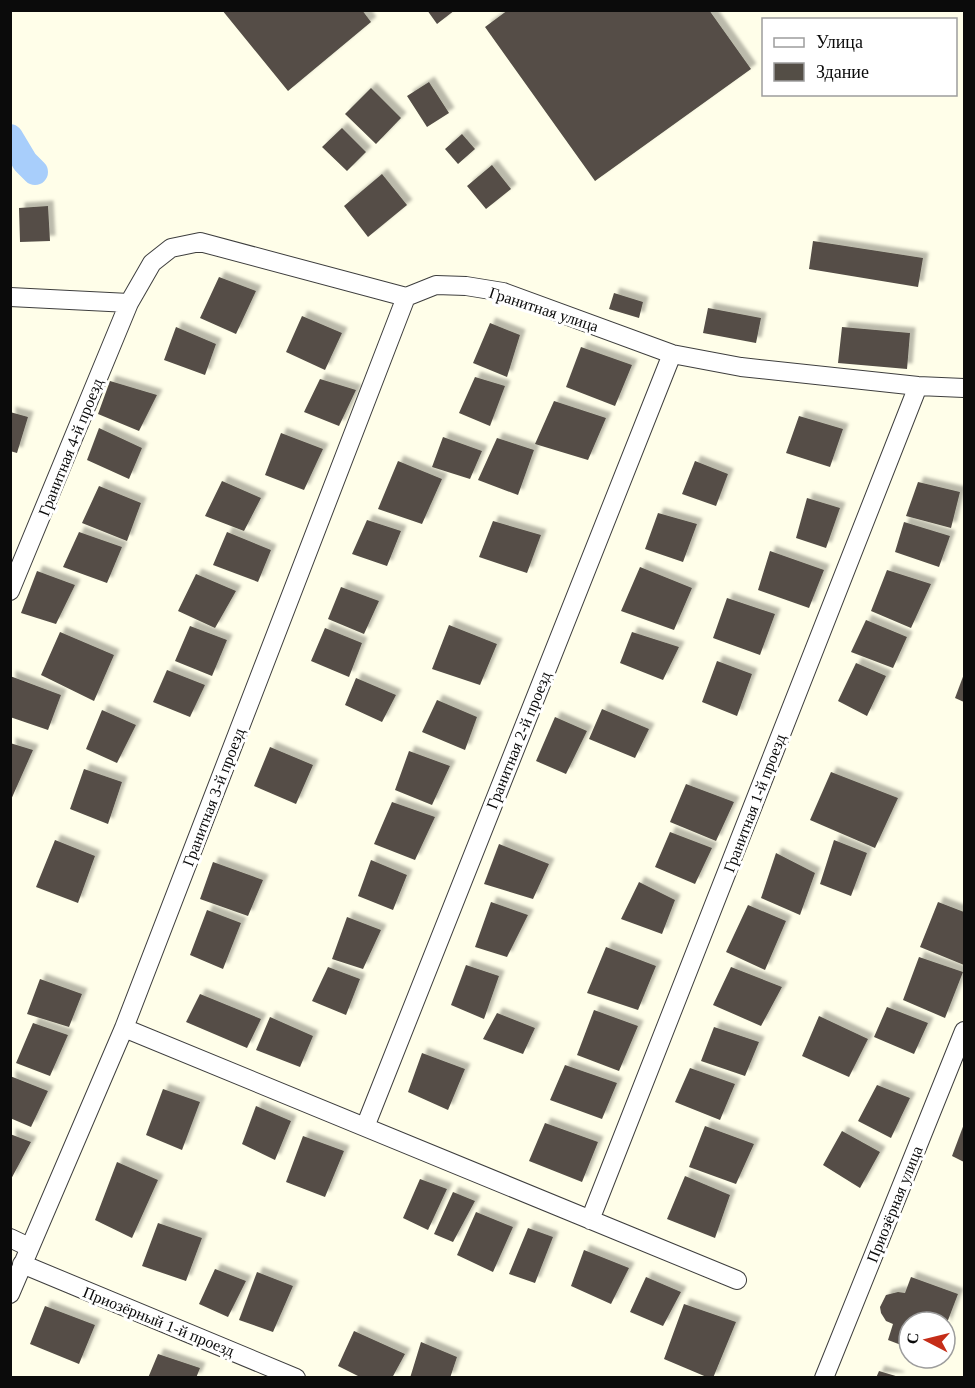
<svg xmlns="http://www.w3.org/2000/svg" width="975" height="1388" viewBox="0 0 975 1388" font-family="Georgia,serif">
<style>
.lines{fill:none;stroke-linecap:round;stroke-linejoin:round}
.canal{stroke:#a8cefb;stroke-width:26}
.building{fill:#544e46;filter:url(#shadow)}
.minor-casing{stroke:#3e3e3e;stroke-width:20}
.minor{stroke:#fff;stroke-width:18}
.labels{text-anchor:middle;stroke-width:6;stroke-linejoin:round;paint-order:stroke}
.street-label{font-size:16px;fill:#0b0b0b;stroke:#fff}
</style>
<defs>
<filter id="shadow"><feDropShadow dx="5.5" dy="-5.5" stdDeviation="1.5" flood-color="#0004"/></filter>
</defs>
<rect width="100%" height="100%" fill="#fffee9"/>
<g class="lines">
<path class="canal" d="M10,137l15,25 10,10"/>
</g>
<path class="building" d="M222,10h140l9,12 -83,69z
M427,10h28l-18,14z
M508,10h201l42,59 -156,112 -110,-154z
M429,82l20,31 -22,14 -20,-31z
M371,88l30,30 -25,26 -31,-30z
M342,128l24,24 -19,19 -25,-24z
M462,134l13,15 -17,15 -13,-15z
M492,165l19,24 -25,20 -19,-23z
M382,174l25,31 -39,32 -24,-31z
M48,206l2,35 -30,1 -1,-34z
M813,241l110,17 -5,29 -109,-18z
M219,277l37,14 -20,43 -36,-16z
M614,293l29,9 -4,16 -30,-9z
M708,308l53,10 -5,25 -53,-10z
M302,316l40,17 -17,37 -39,-18z
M490,323l30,12 -13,42 -34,-14z
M176,327l40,17 -11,31 -41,-15z
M842,327l68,6 -3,36 -69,-6z
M581,347l51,18 -17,41 -49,-19z
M475,377l30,9 -15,40 -31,-13z
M320,379l36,11 -17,36 -35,-14z
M110,381l47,14 -18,36 -41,-17z
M554,401l52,17 -18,42 -53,-16z
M10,412l18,5 -11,36 -7,-2z
M799,416l44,13 -13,38 -44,-14z
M99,428l43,20 -13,31 -42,-19z
M281,433l42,16 -19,41 -39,-15z
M443,437l39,14 -12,28 -38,-12z
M497,438l37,12 -16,45 -40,-15z
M398,461l44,18 -20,45 -44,-15z
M695,461l33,13 -12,32 -34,-12z
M222,481l39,17 -17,33 -39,-15z
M918,482l42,10 -9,36 -45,-12z
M99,486l42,17 -14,38 -45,-18z
M807,498l33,10 -14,40 -30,-10z
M658,513l39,11 -14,38 -38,-13z
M367,520l34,11 -14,35 -35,-12z
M493,521l48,14 -14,38 -48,-16z
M904,522l46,14 -11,31 -44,-15z
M79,532l43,15 -15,36 -44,-16z
M227,532l44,18 -13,32 -45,-17z
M770,551l54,19 -15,38 -51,-18z
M640,567l52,21 -18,42 -53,-19z
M887,570l44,14 -20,44 -40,-17z
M37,571l38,14 -19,39 -35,-11z
M196,574l40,17 -21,37 -37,-17z
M341,587l38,14 -15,33 -36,-15z
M727,598l48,16 -15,41 -47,-17z
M866,620l41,17 -14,31 -42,-16z
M449,625l48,19 -17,41 -48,-16z
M190,626l37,14 -15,36 -37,-15z
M325,628l37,15 -13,34 -38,-16z
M60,632l54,23 -20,46 -53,-26z
M632,632l47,15 -16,33 -43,-17z
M717,661l35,13 -15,42 -35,-14z
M856,663l30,13 -19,40 -29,-15z
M167,670l38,15 -15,32 -37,-15z
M964,674v28l-9,-4z
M10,676l51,19 -13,35 -38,-13z
M356,678l40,17 -14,27 -37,-17z
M437,700l40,17 -12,33 -43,-18z
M602,709l47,20 -14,29 -46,-19z
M102,710l34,15 -19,38 -31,-14z
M555,717l32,14 -21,43 -30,-13z
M10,743l23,7 -23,52z
M270,747l43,18 -17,39 -42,-18z
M409,751l41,15 -18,39 -37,-15z
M84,769l38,13 -14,42 -38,-15z
M831,772l67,26 -23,50 -65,-28z
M686,784l48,18 -18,39 -46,-19z
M392,802l43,15 -20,43 -41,-16z
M670,832l42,16 -17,36 -40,-17z
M55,840l40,16 -17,47 -42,-16z
M834,840l33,13 -16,43 -31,-12z
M499,844l50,20 -16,35 -49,-15z
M776,853l39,20 -15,42 -39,-17z
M371,860l36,15 -14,35 -35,-14z
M213,862l50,18 -15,36 -48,-17z
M639,882l36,18 -13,34 -41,-15z
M491,902l37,13 -21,42 -32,-10z
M938,902l26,10v53l-44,-18z
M748,905l38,16 -21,49 -39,-18z
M207,910l34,13 -18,46 -33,-14z
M347,917l34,13 -18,39 -31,-10z
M606,947l50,19 -18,44 -51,-17z
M919,957l44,15 -18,46 -42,-18z
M466,965l33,11 -15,43 -33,-14z
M328,967l32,12 -14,36 -34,-14z
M731,967l51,20 -21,39 -48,-21z
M40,979l42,15 -13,33 -42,-13z
M200,994l61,25 -14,29 -61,-26z
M887,1007l41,16 -14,31 -40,-17z
M594,1010l44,16 -19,45 -42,-16z
M497,1013l38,15 -12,26 -40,-15z
M819,1016l49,23 -19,38 -47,-21z
M270,1017l43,19 -13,31 -44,-17z
M33,1023l35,12 -18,41 -34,-13z
M714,1027l45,15 -14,34 -44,-15z
M422,1053l43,16 -17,41 -40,-18z
M565,1065l52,18 -15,36 -52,-19z
M690,1068l45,16 -15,36 -45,-18z
M10,1076l38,15 -17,36 -21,-9z
M877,1085l33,13 -19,40 -33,-17z
M163,1089l37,13 -18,48 -36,-15z
M256,1106l35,15 -16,39 -33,-16z
M545,1123l53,19 -16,40 -53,-21z
M964,1124v38l-12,-6z
M705,1126l49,18 -18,40 -47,-17z
M842,1131l38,21 -20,36 -37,-23z
M10,1134l21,8 -21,39z
M303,1136l41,15 -19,46 -39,-15z
M117,1162l41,18 -26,58 -37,-18z
M685,1176l45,19 -15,43 -48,-19z
M420,1179l27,10 -19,41 -25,-12z
M453,1192l22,9 -22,41 -19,-8z
M476,1212l37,15 -20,45 -36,-17z
M158,1223l44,15 -16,43 -44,-15z
M528,1228l25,9 -18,46 -26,-9z
M584,1250l45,18 -18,36 -40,-18z
M215,1269l31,12 -18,36 -29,-13z
M257,1272l36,14 -20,46 -34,-12z
M646,1277l35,15 -18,34 -33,-14z
M911,1277l47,17 -13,34v-6h-36v26l-21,-8 5,-16 -7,-3 -5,-8 -1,-6 6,-12 12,-3 7,1z
M684,1304l52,18 -23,56h-4l-45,-19z
M45,1306l50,19 -16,39 -49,-20z
M354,1331l51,23 -13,24h-30l-24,-12z
M421,1342l36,15 -7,21h-40z
M158,1354l42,14 -4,10h-48z
M879,1371l20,6v1h-23z"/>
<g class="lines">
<defs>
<path id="minor" d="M10,297l119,6
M10,591l119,-288 23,-40 19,-15 29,-6 206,55 30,-12 30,1 37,6 169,62 69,13 177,19 46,2
M124,1028l613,252
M365,1127l307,-773
M590,1220l328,-834
M10,1238l19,9
M22,1264l274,114
M10,1294l114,-266 282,-731
M824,1378l140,-347"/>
</defs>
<use href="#minor" class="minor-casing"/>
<use href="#minor" class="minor"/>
</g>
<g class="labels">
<g class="street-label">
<text transform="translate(544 309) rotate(18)" y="6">Гранитная улица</text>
<text transform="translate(70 447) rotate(-68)" y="6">Гранитная 4-й проезд</text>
<text transform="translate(518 740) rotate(-68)" y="6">Гранитная 2-й проезд</text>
<text transform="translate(213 797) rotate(-69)" y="6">Гранитная 3-й проезд</text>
<text transform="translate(754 803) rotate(-69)" y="6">Гранитная 1-й проезд</text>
<text transform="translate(894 1204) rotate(-68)" y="6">Приозёрная улица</text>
<text transform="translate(159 1321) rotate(22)" y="6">Приозёрный 1-й проезд</text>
</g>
</g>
<rect width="975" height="1388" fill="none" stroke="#0b0b0b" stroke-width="24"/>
<rect x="762" y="18" width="195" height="78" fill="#ffffff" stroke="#9d9d9d" stroke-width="1.5"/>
<rect x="774" y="38" width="30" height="9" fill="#ffffff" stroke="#9d9d9d" stroke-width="1.5"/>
<text x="816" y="48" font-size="18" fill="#0b0b0b">Улица</text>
<rect x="774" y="63" width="30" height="18" fill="#544e46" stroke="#9d9d9d" stroke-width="1.5"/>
<text x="816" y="78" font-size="18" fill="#0b0b0b">Здание</text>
<g transform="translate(927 1340) rotate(277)"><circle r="28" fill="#ffffff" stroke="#9d9d9d" stroke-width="1.5"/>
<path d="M0-4.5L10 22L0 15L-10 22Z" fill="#c52d18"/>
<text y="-9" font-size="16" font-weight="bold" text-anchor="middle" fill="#0b0b0b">С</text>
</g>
</svg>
